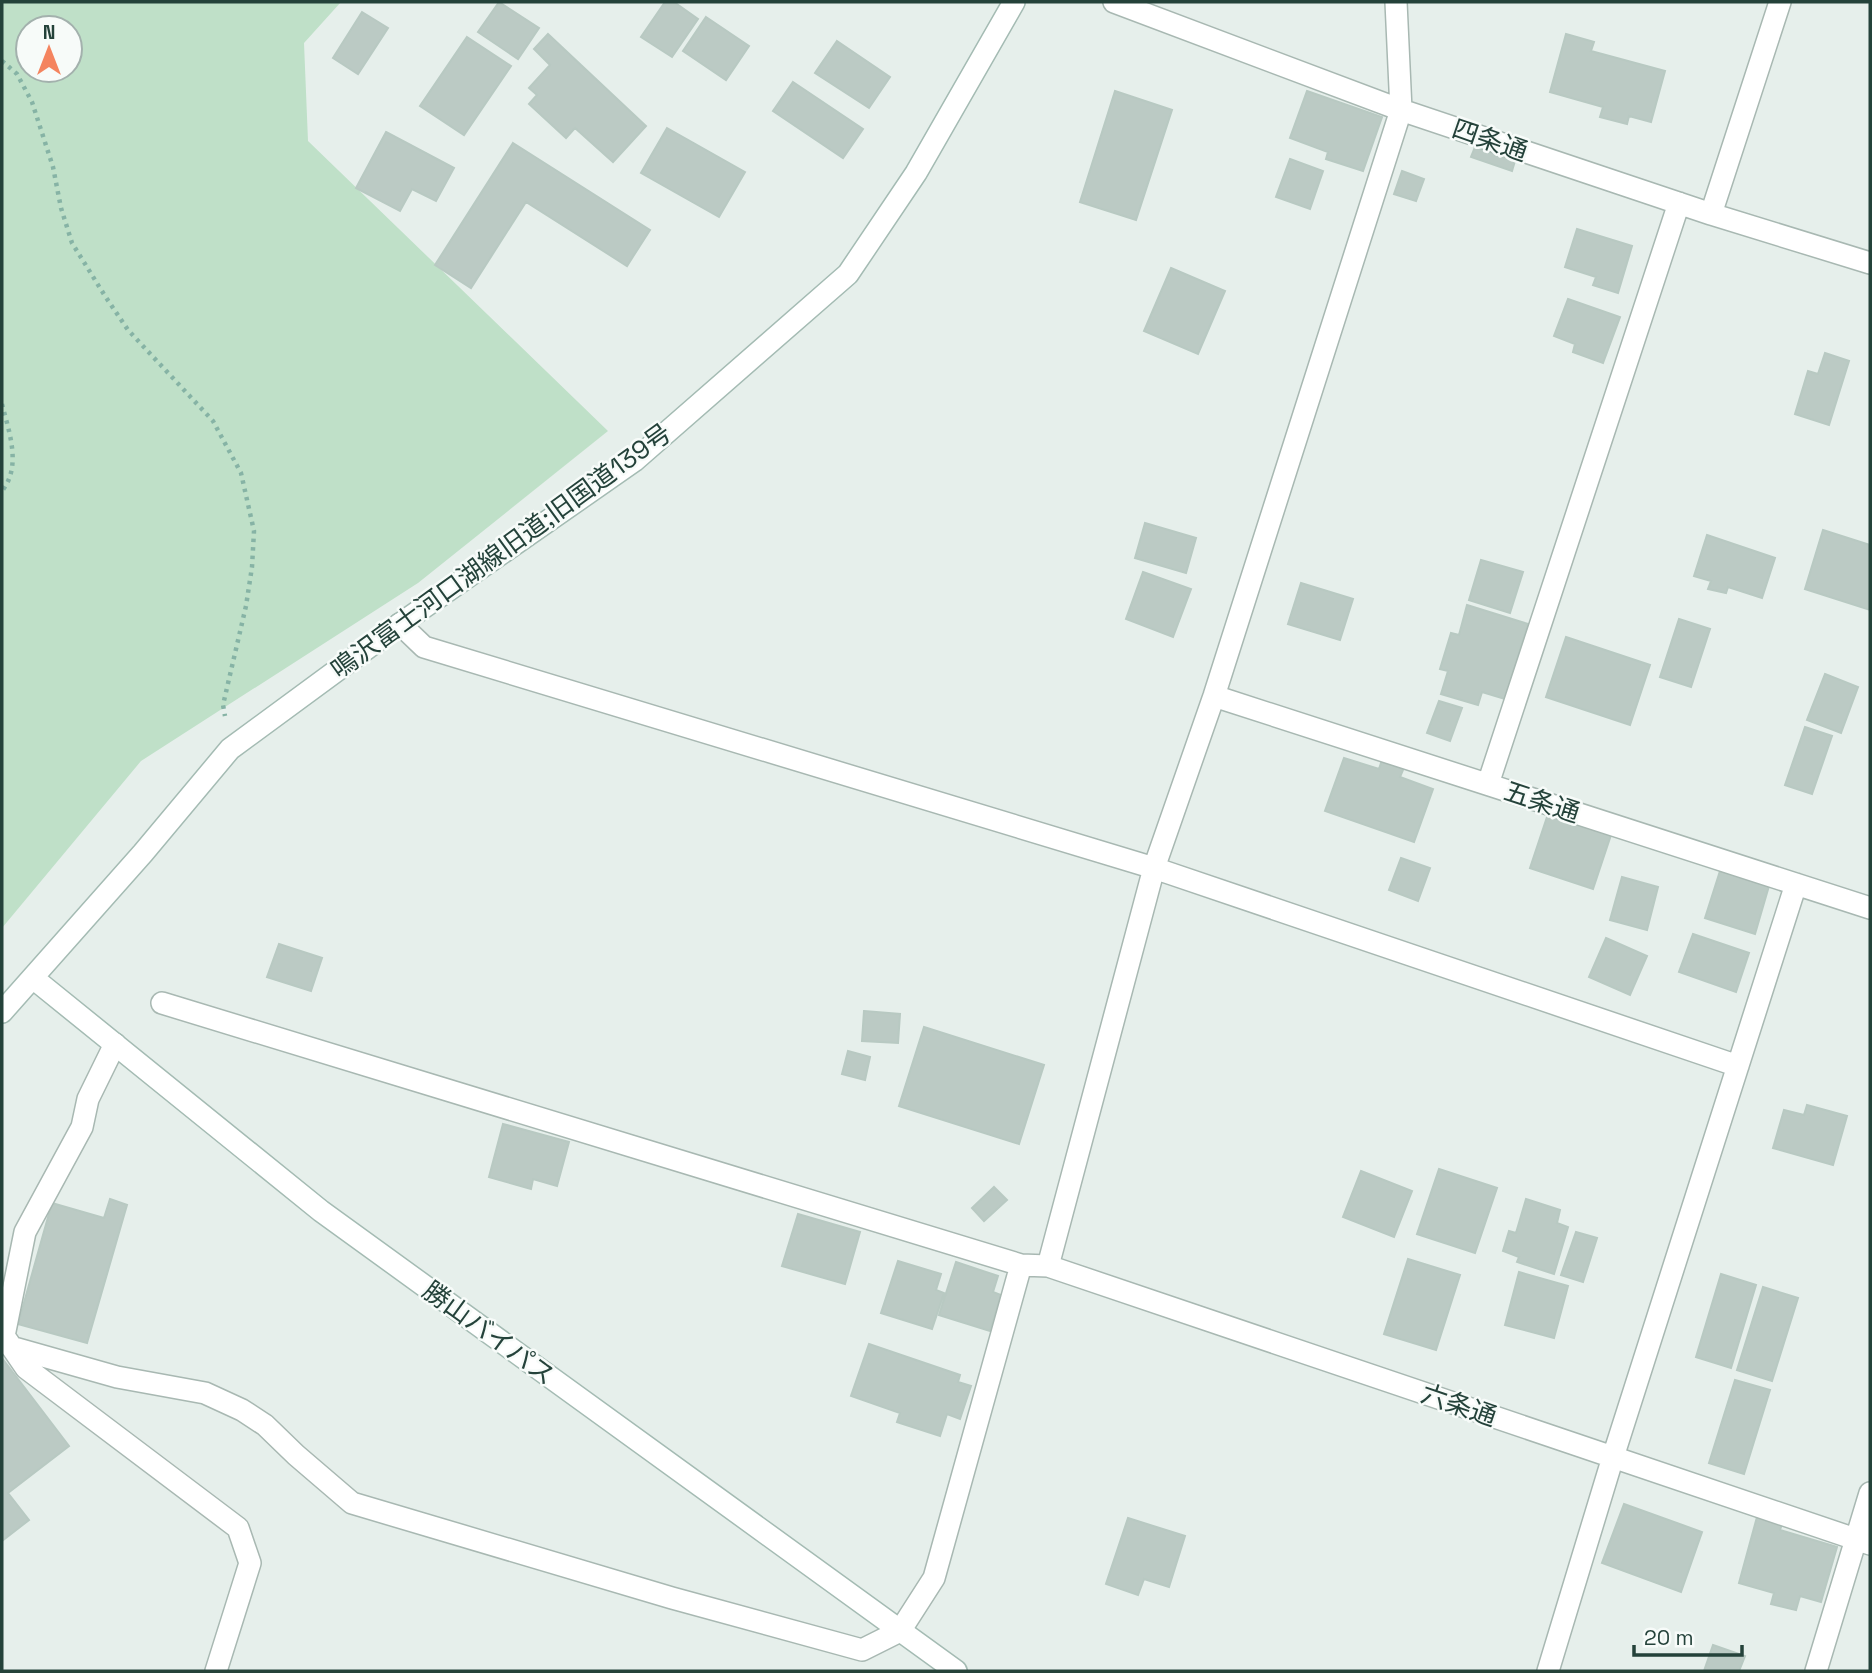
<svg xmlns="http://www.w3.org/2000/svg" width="1872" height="1673" viewBox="0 0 1872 1673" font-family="'Space Grotesk','Noto Sans JP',sans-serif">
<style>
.green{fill:#bfe0c8;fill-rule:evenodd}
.building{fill:#bbcac4;stroke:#b8c9c2;stroke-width:2}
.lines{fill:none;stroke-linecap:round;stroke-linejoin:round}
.street-casing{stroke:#a8b8b2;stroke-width:24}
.secondary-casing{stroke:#a4bbb3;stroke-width:24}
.path{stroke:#86b3a5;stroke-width:4.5;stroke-dasharray:3.5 5;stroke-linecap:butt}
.street{stroke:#fff;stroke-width:21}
.secondary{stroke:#fff;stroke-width:21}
.labels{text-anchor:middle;stroke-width:5;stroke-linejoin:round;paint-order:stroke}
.street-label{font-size:26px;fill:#24423a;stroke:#f7fbf9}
</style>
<rect width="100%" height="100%" fill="#e6efeb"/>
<path class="green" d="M2,2h339l-37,41 4,98 300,290 -190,152 -277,178 -139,167zM28,28h42v42h-42z"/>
<path class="building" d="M499,2l40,26 -21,31 -40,-27z
M665,2h9l24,17 -26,38 -31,-20z
M362,12l26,16 -30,46 -25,-16z
M706,17l43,29 -23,34 -43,-29z
M548,34l98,92 -33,36 -38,-34 -9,10 -37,-34 8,-9 -8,-7 21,-23 -16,-16z
M1566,34l28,8 -3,9 74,20 -14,51 -22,-6 -2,8 -27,-7 3,-10 -53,-15z
M467,37l44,29 -47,69 -44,-29z
M837,41l53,36 -21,31 -54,-35z
M793,82l70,47 -20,29 -70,-47z
M1115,91l57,19 -36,110 -56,-18z
M1307,91l75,26 -19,54 -37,-12 2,-7 -38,-14z
M667,128l78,44 -26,45 -78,-44z
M386,132l68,36 -18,33 -24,-12 -12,22 -44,-23z
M513,143l137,87 -23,36 -101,-64 -55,86 -36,-23z
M1475,147l40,14 -3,10 -41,-14z
M1290,159l33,12 -13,38 -34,-12z
M1402,171l22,8 -8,22 -22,-7z
M1577,229l55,17 -14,47 -25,-8 3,-8 -31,-10z
M1171,268l54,23 -27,63 -54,-23z
M1568,299l52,18 -17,46 -30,-11 2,-8 -21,-8z
M1825,353l24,8 -20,64 -34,-11 13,-43 10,3z
M1145,523l51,15 -10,35 -51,-15z
M1823,530l47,15v65l-65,-21z
M1707,535l68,23 -13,40 -34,-11 -2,6 -18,-4 3,-8 -17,-5z
M1481,560l42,12 -13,41 -41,-13z
M1143,572l48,17 -18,48 -47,-18z
M1301,583l52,16 -13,41 -52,-16z
M1467,605l61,19 -23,75 -23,-7 -4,13 -37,-11 7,-23 -8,-2 11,-36 8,2z
M1679,619l31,10 -19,58 -31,-10z
M1566,637l84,28 -20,60 -84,-28z
M1825,674l33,13 -17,46 -34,-13z
M1439,701l23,7 -12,33 -23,-8z
M1805,727l27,9 -20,58 -27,-9z
M1383,757l22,8 -5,12 33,12 -19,53 -89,-31 19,-53 35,11z
M1548,814l63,21 -18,54 -63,-21z
M1401,858l29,10 -12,33 -29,-11z
M1720,871l49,15 -14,48 -50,-16z
M1622,877l36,10 -11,43 -37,-10z
M1693,934l56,19 -13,39 -57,-20z
M1606,938l41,18 -17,39 -41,-18z
M279,944l43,14 -11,33 -44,-14z
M864,1011l36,3 -2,29 -36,-2z
M924,1027l120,38 -25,79 -120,-38z
M848,1051l22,6 -5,23 -23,-6z
M1807,1105l40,11 -14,49 -60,-17 11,-38 20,5z
M503,1124l66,18 -12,44 -24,-7 -2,10 -42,-12z
M1439,1169l58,19 -22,65 -58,-19z
M1361,1171l51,20 -18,46 -51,-20z
M994,1187l13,13 -23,21 -12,-13z
M110,1199l17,6 -40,138 -69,-19 34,-121 52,15z
M1526,1199l34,11 -3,13 11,4 -14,47 -37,-12 2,-5 -16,-6 6,-20 7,2z
M798,1214l62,18 -15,52 -63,-18z
M1576,1232l21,6 -14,44 -22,-7z
M1408,1259l52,16 -24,75 -52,-16z
M898,1261l43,13 -5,16 8,3 -12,36 -51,-16z
M956,1262l42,14 -5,16 8,3 -11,36 -51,-16z
M1519,1272l49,14 -14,52 -49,-13z
M1721,1274l35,11 -25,83 -35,-11z
M1763,1287l35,11 -26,83 -35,-11z
M869,1344l91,31 -2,7 13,4 -11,33 -13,-5 -7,22 -43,-14 3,-9 -49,-17z
M2,1358l67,88 -61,47 21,27 -27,21z
M1735,1380l35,10 -26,84 -35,-11z
M1624,1504l78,28 -21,60 -79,-29z
M1757,1517l25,7 -2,6 57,17 -16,55 -21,-6 -4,14 -25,-6 3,-11 -35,-10z
M1128,1518l57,18 -16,51 -25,-8 -6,16 -32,-11z
M1713,1645l32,11 -6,15h-35z"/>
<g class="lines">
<defs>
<path id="street" d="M1114,2l287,108 310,104 159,49
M1711,214l69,-212
M400,624l24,23 730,221 584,198
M1214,696l656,212
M1488,784l191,-581
M162,1003l859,262 27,1 822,278
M115,1044l-27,55 -6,28 -57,105 -21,104 22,32 212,160 12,35 -34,108
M1048,1266l106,-398 60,-172 187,-586 -5,-108
M11,1347l106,30 88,16 37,17 23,15 31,30 56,48 320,95 190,52 38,-19 34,-53 87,-313
M1548,1671l65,-214 183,-573
M1816,1671l54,-178"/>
<path id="secondary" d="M33,978l288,233 635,460
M2,1012l141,-159 87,-104 170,-125 234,-163 214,-187 68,-101 98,-171"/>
</defs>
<use href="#street" class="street-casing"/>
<use href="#secondary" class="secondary-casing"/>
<path class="path" d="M2,61l15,13 15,28 21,65 8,41 11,35 33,53 23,34 85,91 28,52 13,58 -2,36 -6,39 -23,99 2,11
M2,404c7,28 20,62 0,87"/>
<use href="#street" class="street"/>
<use href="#secondary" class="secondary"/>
</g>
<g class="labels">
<g class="street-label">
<text transform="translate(1490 140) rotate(19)" y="9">四条通</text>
<text transform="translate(501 551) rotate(-36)" y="9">鳴沢富士河口湖線旧道;旧国道139号</text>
<text transform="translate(1542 802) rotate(18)" y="9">五条通</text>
<text transform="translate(489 1333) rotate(36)" y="9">勝山バイパス</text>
<text transform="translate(1459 1405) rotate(19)" y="9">六条通</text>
</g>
</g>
<rect width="1872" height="1673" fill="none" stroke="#24423a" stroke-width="7"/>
<g transform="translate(49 49)"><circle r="33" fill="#f7fbf9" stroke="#a3b1ad" stroke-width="2"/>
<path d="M0-5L12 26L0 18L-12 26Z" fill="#f4845f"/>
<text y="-10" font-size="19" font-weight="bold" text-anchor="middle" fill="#24423a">N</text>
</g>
<path d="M1634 1645v10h108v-10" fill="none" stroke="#24423a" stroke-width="3.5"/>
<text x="1644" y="1645" font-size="21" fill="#24423a" stroke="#f7fbf9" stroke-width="5" paint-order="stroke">20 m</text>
</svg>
